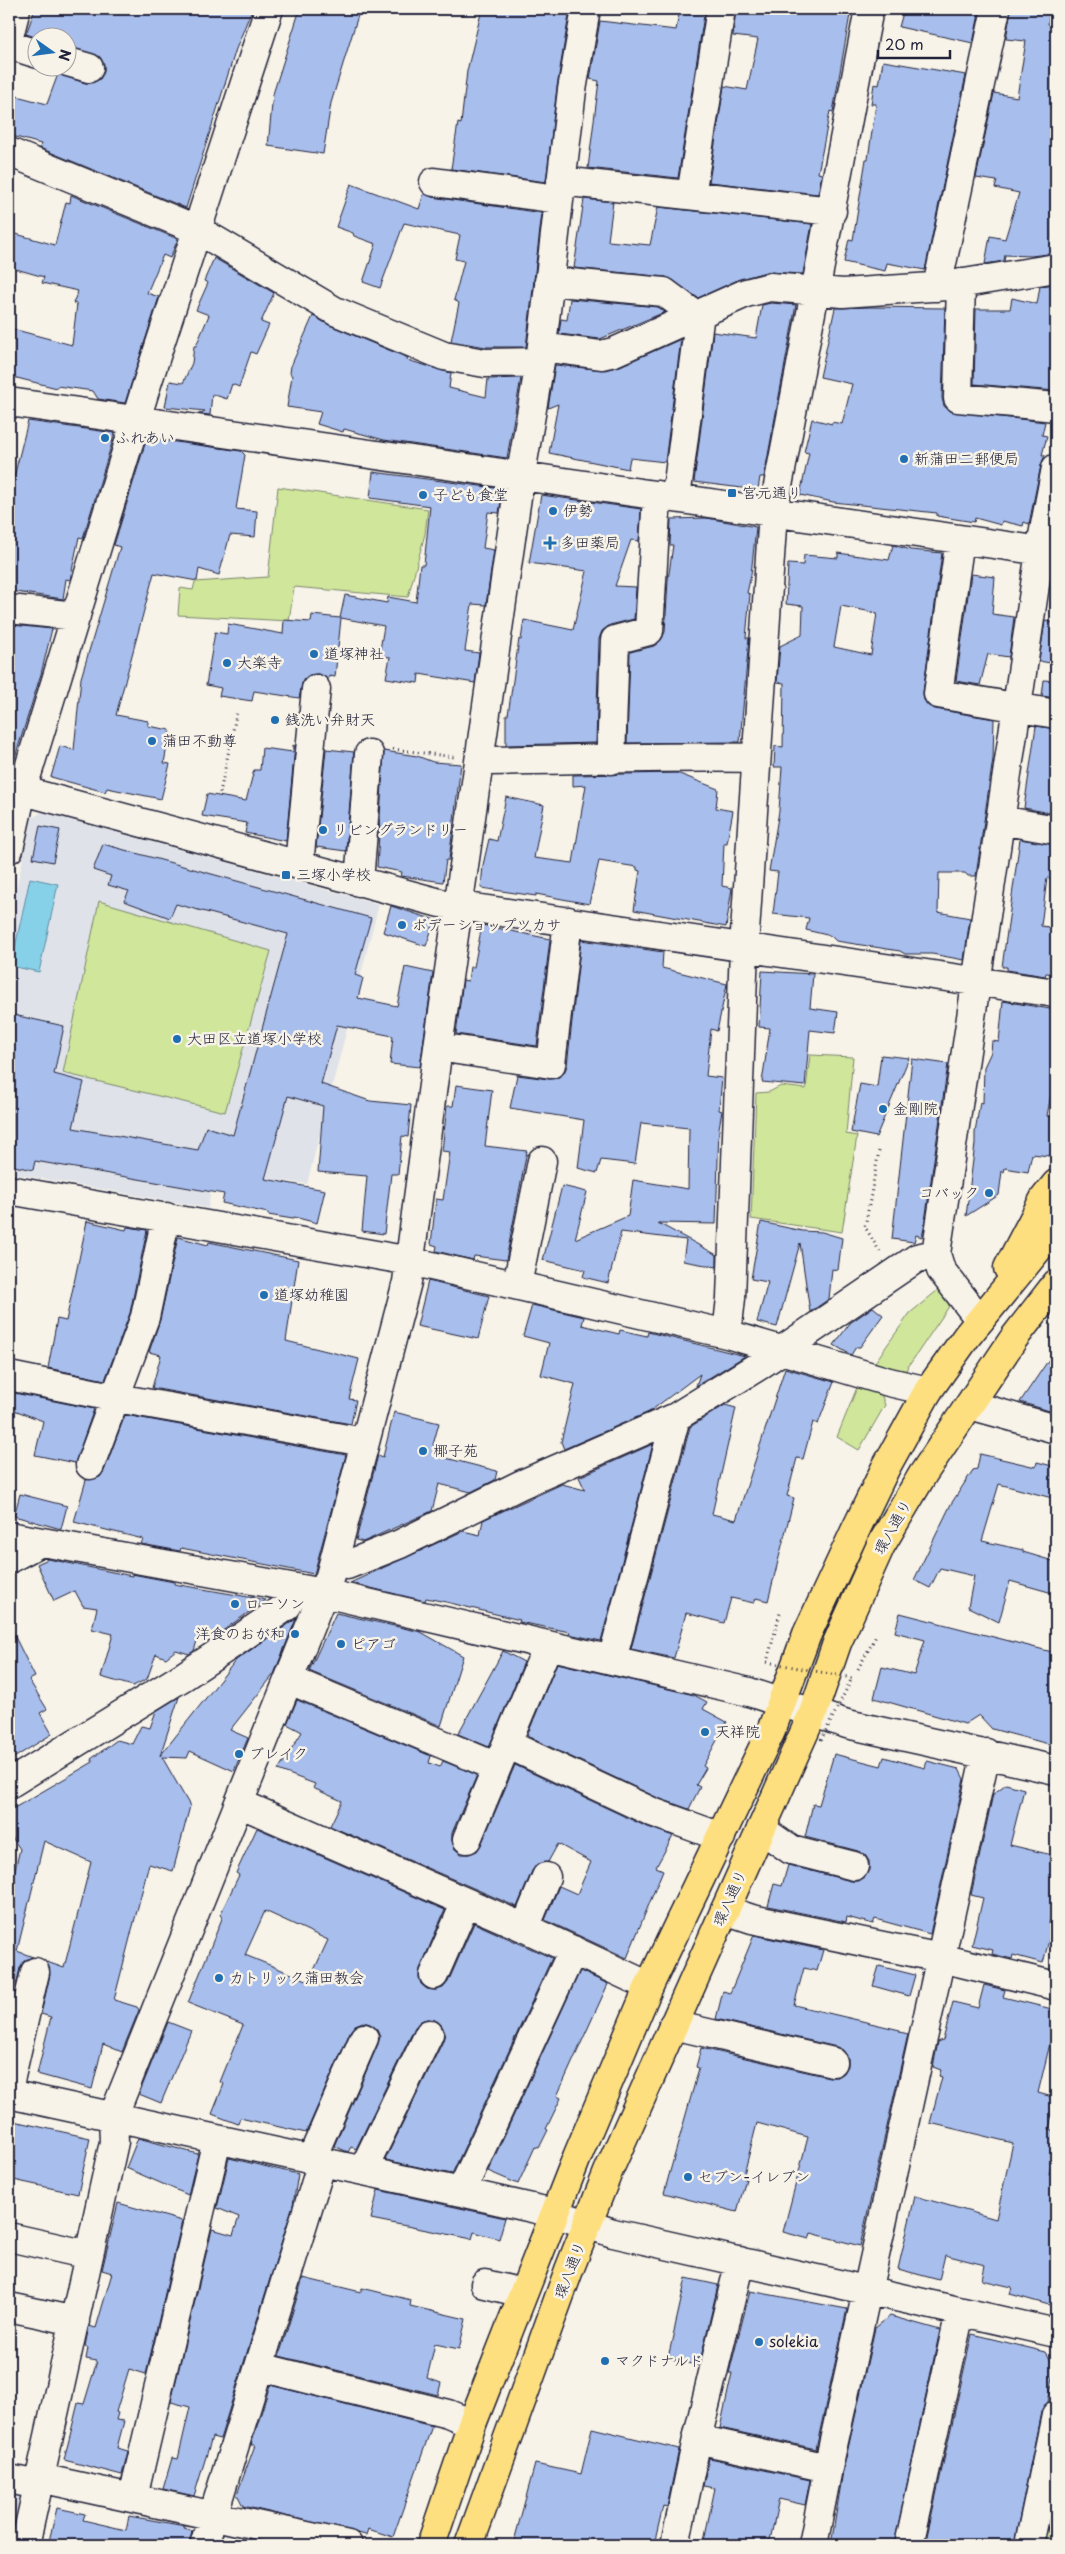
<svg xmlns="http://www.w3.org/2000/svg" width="1065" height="2554" viewBox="0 0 1065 2554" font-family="'Playpen Sans','Klee One',sans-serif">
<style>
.built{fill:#dfe3e9}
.green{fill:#d0e69b;stroke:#79846b}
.water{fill:#87d1e8;stroke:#5f8ba3}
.building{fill:#a8beec;stroke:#22223b;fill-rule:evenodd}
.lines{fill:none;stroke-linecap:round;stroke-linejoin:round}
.minor-casing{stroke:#22223b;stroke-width:31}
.major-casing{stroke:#22223b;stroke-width:31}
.path{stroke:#22223b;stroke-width:3;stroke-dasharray:1 4;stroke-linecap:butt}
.minor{stroke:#f7f3e8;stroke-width:28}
.major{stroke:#fedf80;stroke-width:28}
.path-bridge{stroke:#22223b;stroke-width:3;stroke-dasharray:1 4;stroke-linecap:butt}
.poi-dot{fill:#1f6fb2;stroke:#f7f3e8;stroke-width:2}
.labels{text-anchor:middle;stroke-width:5;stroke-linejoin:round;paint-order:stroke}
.poi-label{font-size:15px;fill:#22223b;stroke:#f7f3e8;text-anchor:start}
.street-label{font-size:15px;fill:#22223b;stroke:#f7f3e8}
</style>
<rect width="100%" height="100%" fill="#f7f3e8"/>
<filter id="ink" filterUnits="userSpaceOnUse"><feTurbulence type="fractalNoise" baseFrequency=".02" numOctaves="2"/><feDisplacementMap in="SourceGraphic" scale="10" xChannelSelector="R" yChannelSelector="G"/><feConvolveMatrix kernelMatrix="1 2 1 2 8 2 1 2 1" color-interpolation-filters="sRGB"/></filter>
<g filter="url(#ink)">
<path class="built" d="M42,812l337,92 -72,280 -48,-6 -43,-20 -8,50 -199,-35v-253l23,-102z
M9,2492l16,4 -11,49h-5z"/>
<path class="green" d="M278,487l150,22 -3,25 -17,63 -114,-10 -5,34 -111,-6 2,-27 13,2 2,-8 73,-5z
M99,901l172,50 -46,161 -162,-39z
M810,1055l43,2 -7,77 11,2 -15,96 -91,-13 5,-126 13,-1 12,-6 25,3z
M938,1290l6,3 6,10 -2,5 -42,62 -5,3 -28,-8 37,-52z
M858,1385l23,9 4,11 -26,45 -22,-13z
M1056,2478v67h-16z"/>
<path class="water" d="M30,878l28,6 -19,88 -28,-6z"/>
<path class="building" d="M35,9h217l-16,40 -50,159 -146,-60 1,-4 -32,-9v-41l38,10 11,-30 27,9h7l8,-4 4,-7v-8l-4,-7 -32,-10v-9h-30l-12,-4z
M300,9h60l-29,94 -8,51 -55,-8 5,-52z
M482,9h88l-13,78 -11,95 -95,-13 7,-46 3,1 6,-53z
M680,9h25l-27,169 -90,-10 11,-87 -9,-2 10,-58 76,9z
M736,9h115l-18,103 -3,-1 -12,62 4,1 -4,20 -109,-12 15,-96 23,4 11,-51 -25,-3z
M904,9h76l-7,34 -74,-16z
M1011,9h39l-2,15 8,1v228l-25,3 -26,-1 -1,6 -19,3 5,-28 15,3 14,-46 -24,-5 2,-7 -21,-3 18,-85 23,4 9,-56 -20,-2z
M883,61l83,14 -41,195 -38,-7 -2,8 -41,-9 5,-23 4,1 13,-81h2l8,-55h-5l3,-20 5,1z
M351,184l68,25 5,-16 8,4 110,16 -16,134h-40l-35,-6 8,-38 -5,-3 10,-39 -9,-2 5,-24 -56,-12 -24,65 -17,-6 13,-38 -22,-8 -1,-3 -17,-6z
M71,195l107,44 -8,19 -7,-3 -16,38 12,4 -34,106 -27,-4 -5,-8 -36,-5v2l-48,-12v-48l63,17 5,-41 -4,-1 5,-12 -36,-8 2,-6 -35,-10v-35l46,13 11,-43 4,1z
M584,199l29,3 -5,39 42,4 8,-38 154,17 -9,50 -37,-2 -26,7 -42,19 -32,-21 -92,-9z
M214,258l60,35 -13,29 8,3 -13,29 -5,-2 -12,35 -7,-3 -5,15 -15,-5 -2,21 -11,-1 6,-3 -40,-4 5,-26 13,2 9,-20 2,-17h2l13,-31 -13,-5 12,-27 -4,-2z
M1056,284v107l-82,-7 2,-75h34l2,-11 25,6 3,-18z
M570,299l88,8 7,5 -65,27 -41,-5 2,-15 6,1z
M771,303l25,2 -32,172h-4l-2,13 -64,-8 19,-150 43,6 6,-33z
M870,307l75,1 -3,90 2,8 6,5 95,11 -3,13 5,1 -5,19h3l-4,10 -12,59 -5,-2 -1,4 -21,-5 -1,4 -26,-7 -1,4 -37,-6v-3l-104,-11 -33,-7 9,-42 -5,-1 8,-33 20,5v-2l10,2 10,-40 -32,-7 15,-69z
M313,316l16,9 79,33 -1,2 44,13 -2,15 37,9 2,-18 33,-1 -14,80 -123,-18 -40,-11 -1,3 -26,-8 4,-12 -34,-5 5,-31 -2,-3 1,-7z
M681,339l-16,123 -35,-4 -2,11 -79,-16 9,-49 -10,4 7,-43 50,5 15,-4z
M28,421l87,12 -32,105 -4,-1 -9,43 -4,-1 -3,20 -54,-8v-94z
M154,439l87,12 4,4 -9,54 21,2 -2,26 -25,-2 -11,40 -20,-6 -2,12 -43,-8 -38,142 32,6v5l22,4 -6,33 6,1 -9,35 -54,-11 -2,4 -54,-15 9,-31 14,4 7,-72 39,-131 -6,-2 31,-101z
M373,472l130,17 -4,24 -11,-1 -5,36 11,2 -8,55 -14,-1 -7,47 14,2 -4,30 -56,-9 -1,9 -32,-5 4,-21 -11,-1 5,-30 -43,-8 -6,59 -6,-1 -1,4 -10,-6 -9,1 -6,5 -4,18 -45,-7 -2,10 -33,-5 2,-8 -15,-3 9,-53 12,2 1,-10 55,10 1,-14 27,2 1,-7 28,3 5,-23 42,8 1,-6 28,5 4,-37h4l6,-59 -60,-8z
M541,495l100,14 -2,32 -8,-1 -16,46 21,1 -2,32 -24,6 -8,6 -3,8 -3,104 -90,2v-30h2l11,-76 2,1 3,-20 49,10 14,-59 -58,-8z
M707,518l49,9 -5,48 -4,18 3,1 -4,44h3l-9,104 -113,1 3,-91 24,-6 7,-6 4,-8 3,-52 5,-35h-3l1,-26z
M893,545l18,5 31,3 -19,139 1,8 5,6 6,3 59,10 -1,40 -17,117h-8l-3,-3h-26l-1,39 32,6 -6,42 -32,-6h-27l-5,-3 -64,-10 -5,-5 -25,-6 3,-12 -36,-4 5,-42 -9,-1 10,-60 3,-44h-8l1,-21 8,1 1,-64 -7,-1 3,-36 22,-11 1,-29 -17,-2 2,-40 15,1 1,-10 34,3v-5l51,7zM841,606l36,7 -6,42 -37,-8z
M971,574l24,3 -3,37 22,3 -5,40 -21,-3 -8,31 -24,-4z
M1045,621l11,2v41l-17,-3z
M12,625l40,4 -11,45 -30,96 -2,-1v-133z
M1044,680l12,1v17l-14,-2z
M1036,726l20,3v85l-32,-6z
M293,745l2,1 -9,95 -41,-8 2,-10 -45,-7 5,-22 39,7 8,-31h6l2,-22 31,4z
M326,749l28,3 -8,99 -30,-4z
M384,751l33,5 16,6 28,2 -12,96h-3l-3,22 -42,-6 1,-4 -25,-5z
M677,773l41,16 -2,19 17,3 -6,32h-3l-2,43 10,2 -6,39 -92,-17 6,-39 -3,-1v-3l-38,-6 -10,43 -53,-10v2l-55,-8 2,-23 6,-26 8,2 9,-44 38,8 -10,53 39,5 13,-78 -13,1v-11z
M40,826l20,4 -7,32 -20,-4z
M1020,839l36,6v19l-3,15 -6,-1 -6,48 15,2v46l-10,-1 -1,3 -38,-6v-3h-5z
M103,844l268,74 -16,57 8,3 -5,20 39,8 8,-39 28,6 -13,94 -30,-3 3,-28 -56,-11 -16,59 49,17 41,4 -3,32 -6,-1 -4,38h-7l-7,60 -22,-3 5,-55 -49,-4 5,-66 -35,-10 -23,83 60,11 -8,33 -23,-6 -1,2 -25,-4v-2l-46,-10 2,-9 -189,-33 -2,9 -24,-5v-151l55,12 -10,48 30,8 -11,46 125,22 8,-23 27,8 55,-201 -112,-30 -6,14 -46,-17 5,-10 -21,-6 3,-9 -18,-6z
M391,906l44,14 -9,26 -43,-14z
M482,925l68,14 -13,107 -81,-12 7,-54 5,1 2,-14h4z
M581,940l82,12 -1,16 65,16 -10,47 -6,-2 -5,47 16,2 -3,32 3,1 -3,17 -3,96 -58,-1 59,32v12l-34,-6 3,-21 -65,-8 -13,51 -25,-6 2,-7 -42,-10 19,-74 25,6 -12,47 53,-23 5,-36 55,9 1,-61 -48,-5 -6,41 -34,-4 -4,13 -19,-5 6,-48 -74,-12 7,-33 32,4 8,-1 7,-5 3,-7z
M762,971l51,3 -3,34 28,4 -3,21 -25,-3 -5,56 -43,-4 8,-54 -11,-1z
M1003,1001l53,9v57l-9,49 9,2v29l-7,9 -17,-2 -4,18 -23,-4 -1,4 -2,-1 -3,24 -33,21 9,-72v-11l5,-31 3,1 1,-36 7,-15 1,-11 7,1z
M881,1055l28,3 -33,79 -25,-5 9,-48 17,3z
M912,1059l36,5 -24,164 -2,9 -6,-2 -2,7 -22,-3z
M456,1085l36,5 -7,56 42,5 -21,109 -32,-4 -1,4 -37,-9 1,-5 -6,-2 5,-45 7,1 7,-48 -8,-1 5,-45h6z
M87,1221l39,9 1,-3 20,3 -17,83 -25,67 -57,-12 9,-49 9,2z
M761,1222l41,9 20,1 20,6 -4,32 -6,-1 -3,30 -19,13 -10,-69 -23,84 -20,-5 11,-40 -17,-3z
M178,1237l30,8 1,-3 89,18 -12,81 73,18 -10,40 7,1 -5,24 -199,-36 9,-33 -12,-3 11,-32z
M428,1281l61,15 -11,43 -61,-13z
M532,1305l52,12 -2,8 37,9 1,-4 27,6 1,-4 97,24 -49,30 4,-12 -51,38 -85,37 -3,-7 14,-58 -34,-9 8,-32 -26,-7z
M873,1307l10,8 -23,32h-4l-5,8 -17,-10 16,-22z
M1056,1349v64l-36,-11z
M785,1368l49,14 -16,42 -5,-2 -10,37 -6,-1 -10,38 7,2 -26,103 -12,-3 -2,5 -23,-5 -7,25 -38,-10 -12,45 -43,-9 59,-222 35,-22 11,3 -24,106 24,6z
M9,1392l85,17 -19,54 -40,-8 8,-34 -34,-13z
M394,1412l45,11 -6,22 3,1 -2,9 63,16 -2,9 -24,12 -32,-8 -7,27 -69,31 -7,-2 22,-85 5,2z
M125,1415l221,40 -32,119 -133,-26 -1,3 -39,-7 2,-5 -69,-17 12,-42 14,-3 4,-6z
M653,1444l-52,197 -32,-7 1,-2 -51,-10 1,-2 -74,-18 -20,-4 -1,3 -75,-18 113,-52 17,4 3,-15 79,-36 23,6 -6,-13z
M980,1454l56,13 1,-5 19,5v32l-57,-15 -17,57 41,9v2l33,10v32l-46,-13 -11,41 -31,-15 6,-31 -34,-8 -10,20 -16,-8 37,-76 22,-34 4,-1z
M20,1494l47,12 -6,23 -47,-13z
M48,1559l84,17v-2l42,8v2l92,16 -52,37 -15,-3 -5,17 -5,3 -13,-4 -10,8 -10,-4 -9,25 -14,7 -32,-9 12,-43 -21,-5 5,-21 -14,-2 -8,-15 -21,10 -17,-37z
M336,1613l85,19 42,24 -22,70 -132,-55z
M900,1613l156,40v93l-64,-17 -13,-14 -14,9 -91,-26 8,-31 32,8 11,-35 -30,-8z
M296,1619l-22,55 -44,56 18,8 -14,33 -44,-20 -3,7 -25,-1 28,49 -17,65 -24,-7 -35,136 23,7 2,3 -17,42 -19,-8 -11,45 -55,-15 14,-57 -10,-3 9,-39 -3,-13 17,6 27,-106 -47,-21 -27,110 16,6 -9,4 -4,7 -9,40 -2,-1v-113l11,-45 -11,-16v-22l84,-49 -2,-3 26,-19 15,4 9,-18 9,2 6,-17 23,-14 -19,59 76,-96z
M9,1625l26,52 -6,3 18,29 -7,4 12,21 -43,27z
M503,1651l21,11 -35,85 -31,-13z
M557,1663l137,32 13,7 -4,7 24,13 -24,44 3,2 -10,17 4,2 -11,22 -31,-11 -131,-62z
M297,1700l134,56 -2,7 11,4 3,-6 34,14 -25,58v8l2,7 7,6h8l8,-3 4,-6 34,-80 130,61 28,10 -17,31 7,3 -36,88 -82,-38 14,-34 18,8 14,-32 -33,-18 -10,18 -11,2 -5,7 -15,36 -187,-81 12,-25 -29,-13 2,-4 -37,-14 24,-38 -15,-8z
M834,1754l47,12 3,-9 41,11 2,-7 32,8 5,10 -34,155 -55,-15 -2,5 -26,-7 -1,5 -78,-16 6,-22 8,2 6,-21 63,16h8l6,-4 4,-7v-9l-4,-6 -7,-4 -53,-14 8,-33 6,1z
M1006,1784l18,5 -14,56 46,11v39l-7,29 4,1 -10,38 -30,-8 -1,4 -20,-5 1,-4 -21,-5 11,-47 -12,-3 22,-101z
M257,1828l188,82 -25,59 -1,8 2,7 6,5 9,1 7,-2 5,-6 26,-59 78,35 -100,216 -67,-14 58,-119 2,-8 -3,-7 -7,-6 -8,-1 -6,2 -6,6 -59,122 -5,-2 -3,5 -14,-6 44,-102 2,-7 -3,-8 -7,-5 -7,-2 -8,3 -5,7 -44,101 -66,-15 -2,6 -26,-10 12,-30 -4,-2 23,-57 -55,-22 35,-87 -3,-1 19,-40 -3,-2zM265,1911l63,29 -19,41 -64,-26z
M754,1935l69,15 -6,21 -13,-3 -10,37 106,25v2l8,2 -48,212 -49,-13 -2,6 -26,-7 25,-95 -51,-14 -14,55 3,1 -9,33 -73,-19 35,-125 -3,-1 5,-19 128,29h9l6,-4 4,-7v-9l-5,-7 -6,-3 -121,-28 7,-28 7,2z
M879,1966l36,9 -6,21 -36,-10z
M580,1971l28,13 -51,112 4,2 -15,31 2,1 -9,18 -4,-1 -17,37 -30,-13z
M984,1985l21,5 -2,7 53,13v9l-18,74 18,5 -7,31 7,2v14l-7,29 7,2v131l-46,-13 2,-7 -30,-7 3,-15 -40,-10 -6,25 -41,-11 17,-73 81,23 17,-76 -83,-20 12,-46 -3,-1 2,-6 -8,-3 5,-25 5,-2 10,-38 25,6z
M168,2022l23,9 -30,72 -22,-9z
M9,2120l81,18 -12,56 -69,-15z
M138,2138l60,16 -10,41 -62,-27z
M229,2158l69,16 -5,31 -73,234 -8,-2 -18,59 -31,-7 9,-31 6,1 12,-52 -19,-5 41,-173 21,6 6,-18 -22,-9z
M378,2190l127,28 -6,21 -25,-7 -2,7 -101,-20z
M118,2203l64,18 -36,153 -17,-5 -13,43 2,1 -2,7 8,1 -7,27 11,3 -6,24 -58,-15 14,-57 6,1 13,-43 -11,-2 2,-11 -3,-2 4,-20 7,2 16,-55 -10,-3z
M303,2278l58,14 1,-4 49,12 -1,6 56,13 -7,30 -24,-5 -8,34 14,5 -3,12 -159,-39z
M686,2278l32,7 -19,81 -31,-8z
M750,2291l97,18 -31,140 -96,-21 12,-55h-3z
M890,2316l50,14 -46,215h-63l12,-74 32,-143z
M972,2334l74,18 9,16 -7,34 -7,10 -27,133h-89z
M270,2385l162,41 -39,111 -25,-8 -2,6 -123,-29 -6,-12 18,-49h-4z
M592,2428l87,21 -12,58 -4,-1 -9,39h-141l22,-81 46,10z
M709,2458l101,22 -5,25 -26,-6 -10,46h-66l12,-57 -12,-2z
M57,2508l28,6 -2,6 43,10 3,-14 56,10 -1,2 8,2 -3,15h-141z"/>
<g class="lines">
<defs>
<path id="minor" d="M9,36l7,-27
M9,45l29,9
M68,62l21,6
M9,152l189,78 137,81 109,45 41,7 55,-1
M561,181l271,30
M434,182l124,17
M691,195l30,-186
M549,281l115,11 31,23
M961,283l-3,115 98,9
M937,287l59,-278
M542,347l59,8 13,-3 132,-59 24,-6 73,6 103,-7 110,-18
M9,402l1047,151
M676,498l24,-185
M960,539l-22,155 118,20
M9,609l67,7
M611,760l4,-120 34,-9 8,-136
M479,761c93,-1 185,-5 277,-3
M9,787l431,116 616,90
M1000,820l56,10
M9,849l13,-58 124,-404 123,-378
M299,865l17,-176
M359,882l10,-128
M438,1047l113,17 17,-143
M9,1190l401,71 317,73 162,48 39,9
M517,1285l25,-124
M980,1320l-39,-50 -5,-16 104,-703 16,-83
M727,1334l4,-36 13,-351 29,-435 96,-503
M9,1376l108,22 247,44
M970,1405l86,24
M90,1465l55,-148 21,-100
M9,1536l315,57 425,99 98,32 209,46
M9,1559l32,-17
M334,1563l13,2 53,-21 120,-59 156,-68 84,-52 157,-107 19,-4
M612,1660l64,-243
M290,1680l207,87
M507,1744l145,68 69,25
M9,1784l175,-108 51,-34 52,-36 10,-18
M239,1803l286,125 124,58
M761,1829l30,21 63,16
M467,1839l81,-194
M725,1910l27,9 189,39 115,28
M525,1928l21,-51
M434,1975l31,-71
M673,2025l160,37
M9,2085l26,-113
M9,2094l452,98 93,21 59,20 443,100
M311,2160l53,-122
M363,2170l66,-136
M461,2192l112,-242
M9,2237l80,18
M485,2284l38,9
M9,2307l66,14
M260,2367l188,47 24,10
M697,2439l131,29
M40,2478l308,67
M9,2479l29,6
M133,2497l84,-357
M25,2545l89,-403 -1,-25 217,-541 77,-294 31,-235 79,-550 23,-135 32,-272 14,-81
M204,2545l118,-383
M675,2545l22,-106 43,-178
M813,2545l15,-77 158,-715
M909,2545l51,-233
M1029,2545l27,-130"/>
<path id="major" d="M1008,1268l36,-69 12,-15
M431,2545l41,-121 105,-267 72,-171 122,-255 36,-97 48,-103 31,-64 42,-76 39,-55 89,-109
M469,2545l100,-275 39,-98 205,-459 24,-70 44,-98 42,-71 91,-136 42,-54"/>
</defs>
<use href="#minor" class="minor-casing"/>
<use href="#major" class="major-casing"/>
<path class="path" d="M393,749l61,8
M220,793l17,-82
M879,1151l-14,76 15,25
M768,1658l12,-45
M858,1669l18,-33"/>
<use href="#minor" class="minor"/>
<use href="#major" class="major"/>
<path class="path-bridge" d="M767,1662l85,16 -32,65"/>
</g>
</g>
<g class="poi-dot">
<circle cx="105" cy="438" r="5"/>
<circle cx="904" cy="459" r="5"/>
<rect x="727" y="488" width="10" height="10" rx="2.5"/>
<circle cx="423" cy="495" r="5"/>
<circle cx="553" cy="511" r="5"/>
<path d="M547.5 535.5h5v5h5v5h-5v5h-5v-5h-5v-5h5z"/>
<circle cx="314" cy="654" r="5"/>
<circle cx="227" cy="663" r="5"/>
<circle cx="275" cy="720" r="5"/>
<circle cx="152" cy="741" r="5"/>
<circle cx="323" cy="830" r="5"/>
<rect x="281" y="870" width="10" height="10" rx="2.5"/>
<circle cx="402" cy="925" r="5"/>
<circle cx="177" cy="1039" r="5"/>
<circle cx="883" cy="1109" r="5"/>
<circle cx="989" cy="1193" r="5"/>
<circle cx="264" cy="1295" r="5"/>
<circle cx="423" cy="1451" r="5"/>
<circle cx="235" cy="1604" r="5"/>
<circle cx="295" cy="1634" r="5"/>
<circle cx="341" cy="1644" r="5"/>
<circle cx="705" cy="1732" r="5"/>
<circle cx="239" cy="1754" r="5"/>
<circle cx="219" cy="1978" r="5"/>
<circle cx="688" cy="2177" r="5"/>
<circle cx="759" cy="2342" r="5"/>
<circle cx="605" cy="2361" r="5"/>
</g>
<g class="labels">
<g class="poi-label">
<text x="115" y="443">ふれあい</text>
<text x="914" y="464">新蒲田二郵便局</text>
<text x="742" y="498">宮元通り</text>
<text x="433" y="500">子ども食堂</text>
<text x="563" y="516">伊勢</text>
<text x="560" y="548">多田薬局</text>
<text x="324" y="659">道塚神社</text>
<text x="237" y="668">大楽寺</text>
<text x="285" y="725">銭洗い弁財天</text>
<text x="162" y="746">蒲田不動尊</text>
<text x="333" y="835">リビングランドリー</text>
<text x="296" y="880">三塚小学校</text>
<text x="412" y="930">ボデーショップツカサ</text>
<text x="187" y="1044">大田区立道塚小学校</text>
<text x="893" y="1114">金剛院</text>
<text x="979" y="1198" text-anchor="end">コバック</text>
<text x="274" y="1300">道塚幼稚園</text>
<text x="433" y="1456">椰子苑</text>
<text x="245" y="1609">ローソン</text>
<text x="285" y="1639" text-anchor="end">洋食のおが和</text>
<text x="351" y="1649">ピアゴ</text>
<text x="715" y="1737">天祥院</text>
<text x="249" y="1759">ブレイク</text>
<text x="229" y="1983">カトリック蒲田教会</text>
<text x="698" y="2182">セブン-イレブン</text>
<text x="769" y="2347">solekia</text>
<text x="615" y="2366">マクドナルド</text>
</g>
<g class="street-label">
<text transform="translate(893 1527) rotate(-61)" y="5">環八通り</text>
<text transform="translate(730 1898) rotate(-66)" y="5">環八通り</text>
<text transform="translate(570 2270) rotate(-69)" y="5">環八通り</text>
</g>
</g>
<rect width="1065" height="2554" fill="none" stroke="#f7f3e8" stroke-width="30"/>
<rect x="15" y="15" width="1035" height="2524" fill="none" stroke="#22223b" stroke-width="2" filter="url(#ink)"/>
<g transform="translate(52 52) rotate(104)"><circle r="24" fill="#f7f3e8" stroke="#a29fa3"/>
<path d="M0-4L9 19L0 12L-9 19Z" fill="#1f6fb2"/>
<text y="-8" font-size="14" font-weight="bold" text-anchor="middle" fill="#22223b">N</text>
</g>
<path d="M878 50v8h72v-8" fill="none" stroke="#22223b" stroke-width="2.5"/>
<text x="885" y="50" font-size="15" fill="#22223b" stroke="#f7f3e8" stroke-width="4" paint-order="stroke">20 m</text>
</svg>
